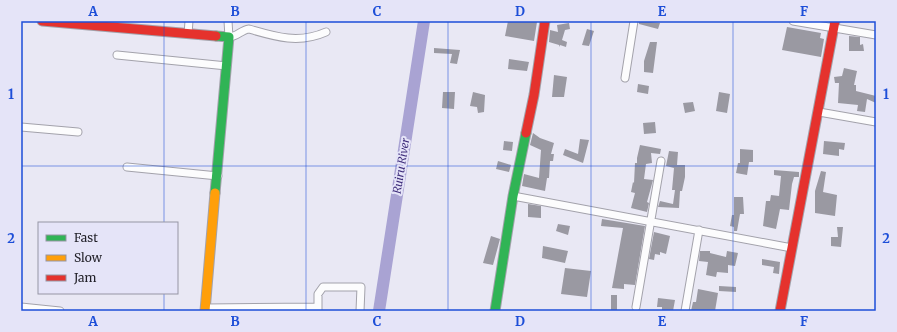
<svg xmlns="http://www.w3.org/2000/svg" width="897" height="332" viewBox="0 0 897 332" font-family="Merriweather,serif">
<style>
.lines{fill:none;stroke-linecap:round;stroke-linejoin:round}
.river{stroke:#a9a3d3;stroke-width:12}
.building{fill:#9a99a2}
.street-casing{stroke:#a3a2ab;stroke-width:9}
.fast-casing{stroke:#a3a2ab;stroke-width:11}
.slow-casing{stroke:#a3a2ab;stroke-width:11}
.jam-casing{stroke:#a3a2ab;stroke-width:11}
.street{stroke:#fcfcfd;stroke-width:7}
.fast{stroke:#30b455;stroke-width:9}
.slow{stroke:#ff9f0a;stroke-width:9}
.jam{stroke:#e5322d;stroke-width:9}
.grid{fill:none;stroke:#1d4ed8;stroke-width:1;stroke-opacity:0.55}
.labels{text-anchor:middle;stroke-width:4;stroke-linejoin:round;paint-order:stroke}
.water-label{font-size:11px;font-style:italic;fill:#402f7c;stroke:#e5e4f8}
.neatline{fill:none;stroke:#1d4ed8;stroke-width:1.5}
.grid-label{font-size:13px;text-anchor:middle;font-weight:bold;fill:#1d4ed8}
</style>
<rect width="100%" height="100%" fill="#e9e8f4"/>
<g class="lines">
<path class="river" d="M379,311l45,-290"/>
</g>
<path class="building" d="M508,21l29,1 -3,19 -29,-5z
M639,21l21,2 -2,6 -19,-5z
M569,23l1,6 -5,1 -3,10 5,2 -1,5 -6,-2 -1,2v-2l-10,-3 1,-12 8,2 -1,-7z
M787,27l34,6 -1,5 4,1 -3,18 -39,-7z
M587,29l7,2 -5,15 -7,-1z
M849,36l11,1v8l3,-1 1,7h-15z
M650,42h7l-4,31 -9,-1v-11z
M434,48l26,2 -3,14 -7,-1 2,-9 -18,-1z
M509,59l20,3 -2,9 -19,-2z
M844,68l13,3 -3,14h2v6l20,5v7l-9,-4 -2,13 -8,-1 1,-6 -20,-2 1,-20h-4l-1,-6 8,-1z
M554,75l13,2 -3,20h-12z
M638,84l11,2 -1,8 -11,-2z
M443,92h12l-1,17 -12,-1z
M473,92l12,3 -1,17 -6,1 -1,-6 -7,-1z
M719,92l11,2 -3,19 -11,-2z
M693,102l2,9 -10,2 -2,-10z
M655,122l1,11 -12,1 -1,-11z
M533,133l7,5 14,5 -3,11h3l-1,7h-3l-1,17h-2l-2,13 -23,-5 2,-12 15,4 2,-28 -11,-5z
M580,139l9,1 -6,23 -20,-8 2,-6 13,5z
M504,141l9,1 -1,9 -9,-1z
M824,141l21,2 -1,7 -5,-1v7l-16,-2z
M640,145l21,4 -1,5 -9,-1 1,10 -6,1 -2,15 9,1 -6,22 2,1 -2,9 -16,-4 4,-15 -4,-1 2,-10 1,1 1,-20h2v-5z
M740,149l13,1v12h-4l-2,13 -11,-2 2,-10h2z
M669,151l9,1 -1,13h8v12l-3,14h-2l-1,17 -21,-1 2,-6 13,3 2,-14h-3l2,-22 -8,-2z
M498,161l13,4 -2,7 -13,-3z
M774,170l25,2v5h-5l-2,7 -3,26 -9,-1 -4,20 -13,-3 3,-25h4l1,-6 8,1 2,-20 -7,-1z
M821,171l5,1 -3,20 14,3 -2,21 -20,-3v-22z
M734,197h9l1,17h-4l-3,17h-3v-4l-4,-1 2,-11h2z
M528,204l13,2v12l-13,-1z
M602,219l43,7 -10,59 -11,-1v5l-12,-1 11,-60 -22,-2z
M558,224l12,2 -2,9 -12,-4z
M837,227h6l-2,20 -10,-1v-9h7z
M654,232l16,4 -4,18 -6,-2v3l-5,-1 -1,6 -5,-1z
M491,236l9,3 -7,26 -10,-2z
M543,246l25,5 -3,12 -23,-5z
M700,251h10v2l16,4 1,-6 11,2 -3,13 -7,-1v8l-11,-1 -1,5 -10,-2 2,-13 -9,-1z
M762,259l18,3 -1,12 -6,-1 1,-6 -12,-2z
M565,268l26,3 -4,26 -26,-3z
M719,286l17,1v5l-17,-1z
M698,289l20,4 -3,18h-24l2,-9h3z
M611,295h6v16h-6z
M658,298l17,2 -2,11h-11v-4h-5z"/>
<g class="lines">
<defs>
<path id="street" d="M228,21l1,16c8,0 12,-7 20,-8 27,8 50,15 77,3
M793,21l83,14
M188,34l1,-13
M117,55l110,11
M625,78l9,-57
M819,112l57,10
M21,127l57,5
M127,167l91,9
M513,196l279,52
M21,307l39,4
M636,307l25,-146
M205,308l113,-1
M318,311v-17l5,-7h38l-1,24
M685,311l14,-81"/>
<path id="fast" d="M215,193l14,-156 -13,-1
M495,311l18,-115 13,-63"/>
<path id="slow" d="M205,311l10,-118"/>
<path id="jam" d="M42,21l174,15
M526,133l8,-38 11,-74
M780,311l55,-290"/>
</defs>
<use href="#street" class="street-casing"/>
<use href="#fast" class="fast-casing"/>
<use href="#slow" class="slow-casing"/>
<use href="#jam" class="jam-casing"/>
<use href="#street" class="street"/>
<use href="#fast" class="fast"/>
<use href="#slow" class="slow"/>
<use href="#jam" class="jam"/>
</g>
<path class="grid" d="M164,21v202M306,21v290M448,21v290M591,21v290M733,21v290M21,166h855M164,293v18"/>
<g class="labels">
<g class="water-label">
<text transform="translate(401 166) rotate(-81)" y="4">Ruiru River</text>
</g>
</g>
<rect width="897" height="332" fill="none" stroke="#e5e4f8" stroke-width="44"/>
<rect x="38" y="222" width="140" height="72" fill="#e5e4f8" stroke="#9695a4"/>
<rect x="46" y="235" width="20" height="6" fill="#30b455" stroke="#9695a4"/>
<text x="74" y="242" font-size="12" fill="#201f27">Fast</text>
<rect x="46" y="255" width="20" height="6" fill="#ff9f0a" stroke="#9695a4"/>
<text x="74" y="262" font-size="12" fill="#201f27">Slow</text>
<rect x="46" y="275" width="20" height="6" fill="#e5322d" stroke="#9695a4"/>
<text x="74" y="282" font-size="12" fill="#201f27">Jam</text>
<rect x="22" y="22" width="853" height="288" class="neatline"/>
<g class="grid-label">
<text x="93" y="16">A</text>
<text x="235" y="16">B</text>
<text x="377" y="16">C</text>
<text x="520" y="16">D</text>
<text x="662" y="16">E</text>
<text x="804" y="16">F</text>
<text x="11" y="99">1</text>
<text x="886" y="99">1</text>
<text x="11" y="243">2</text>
<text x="886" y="243">2</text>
<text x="93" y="326">A</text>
<text x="235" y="326">B</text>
<text x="377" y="326">C</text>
<text x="520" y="326">D</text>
<text x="662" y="326">E</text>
<text x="804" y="326">F</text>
</g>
</svg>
